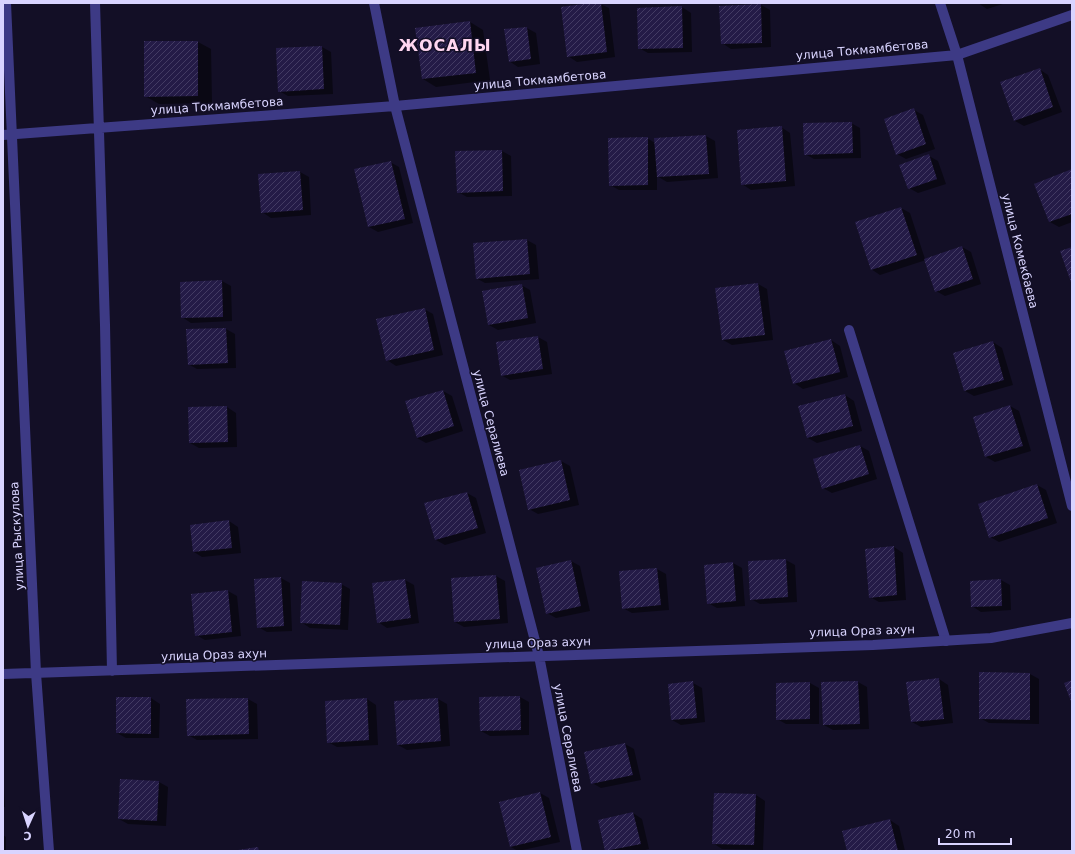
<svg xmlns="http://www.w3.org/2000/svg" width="1075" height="854" viewBox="0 0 1075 854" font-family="'DejaVu Sans',sans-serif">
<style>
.shadow{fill:#0007}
.building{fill:url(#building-hatch)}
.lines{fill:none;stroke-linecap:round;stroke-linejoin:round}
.service{stroke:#3d3a85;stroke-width:10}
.minor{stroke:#3d3a85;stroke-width:10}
.labels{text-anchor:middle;stroke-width:3;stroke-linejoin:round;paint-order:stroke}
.street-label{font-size:12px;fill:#d9d4ff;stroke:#130f26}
.district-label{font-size:16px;font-weight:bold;letter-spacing:1px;fill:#ffd6f0;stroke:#130f26}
</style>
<defs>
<pattern id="building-hatch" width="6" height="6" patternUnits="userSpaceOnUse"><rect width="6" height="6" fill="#241b47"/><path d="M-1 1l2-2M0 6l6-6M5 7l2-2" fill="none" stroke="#433b63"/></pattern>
</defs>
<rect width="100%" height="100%" fill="#130f26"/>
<path class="shadow" d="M598,3l11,5 6,49 -38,5 -9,-6z
M978,3h28l-19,6z
M761,5l9,5 1,37 -40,2 -9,-6z
M682,7l9,6 1,39 -44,1 -9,-5z
M470,22l13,8 7,50 -54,7 -13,-8z
M527,28l9,5 4,31 -22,3 -9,-6z
M145,42h53l13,7 1,54 -53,1 -14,-8z
M322,47l9,5 2,42 -45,2 -9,-5z
M1039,69l9,6 14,37 -38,14 -9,-5 -13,-38z
M914,110l9,5 12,34 -29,10 -9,-5z
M851,123l9,5 1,30 -47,1 -9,-5z
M781,127l9,6 5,53 -44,4 -9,-6z
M706,136l9,5 3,37 -51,4 -10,-6v14h-38l-9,-5 37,-47 8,5v-4z
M502,151l9,5 1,40 -45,1 -9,-5z
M929,156l9,5 8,23 -28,9 -9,-5z
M390,162l9,5 14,56 -35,9 -9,-5z
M1072,170v52l-13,5 -9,-5z
M300,172l9,5 2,38 -40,3 -9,-6z
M901,208l9,5 15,46 37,-12 9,5 10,32 -36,12 -9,-5 -10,-31 -46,15 -9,-6z
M527,240l9,5 3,34 -54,4 -9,-5z
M222,281l9,5 1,35 -41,2 -9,-6z
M758,284l9,5 6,51 -41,5 -9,-5z
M521,285l9,5 6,33 -38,7 -9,-5z
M424,309l9,5 10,41 -47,11 -9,-6z
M226,329l9,5 1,34 -39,1 -9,-5z
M538,337l9,5 5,32 -42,6 -9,-5z
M831,340l9,6 8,31 -45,12 -9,-6z
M993,342l9,6 11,37 -39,11 -9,-5z
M443,391l9,5 11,35 -37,12 -9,-5z
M845,395l9,6 8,30 -45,12 -9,-5z
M1010,406l9,5 12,40 -36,11 -9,-5z
M227,407l9,6 1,34 -38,1 -9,-5z
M860,446l9,5 8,28 -45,14 -9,-5z
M561,461l9,5 9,39 -41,9 -9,-5z
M1037,485l9,5 11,33 -58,19 -9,-5z
M467,493l9,5 10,35 -41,12 -9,-5z
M229,521l9,6 3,26 -39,4 -8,-5z
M894,547l9,6 3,47 -27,2 -9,-5z
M786,560l9,5 2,37 -37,2 -9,-5z
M571,561l9,5 10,45 -34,7 -9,-5z
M733,563l9,5 3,38 -28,2 -9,-5z
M657,569l9,5 3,36 -37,3 -9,-5z
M496,576l9,5 3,42 -44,4 -9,-5z
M281,578l9,5 2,48 -25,1 -9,-5z
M405,580l9,5 5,38 -32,5 -9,-6z
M1001,580l9,5 1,25 -30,2 -9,-6z
M341,584l9,5 -2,41 -38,-2 -9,-6z
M228,591l9,5 4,40 -36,4 -9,-5z
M980,673l50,1 9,5v45l-50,-1 -9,-5z
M939,679l9,6 5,38 -32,4 -9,-5z
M858,682l9,5 2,42 -36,1 -9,-5 -2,-42z
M693,683l9,5 3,34 -24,3 -9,-5z
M810,683l9,5v36h-33l-9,-5z
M520,697l9,5v33l-39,1 -9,-5z
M151,698l9,6 -1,34h-33l-9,-5z
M248,699l9,5 1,35 -61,1 -9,-5z
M367,699l9,6 2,40 -41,2 -9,-5z
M438,699l9,5 3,42 -43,4 -9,-5z
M625,744l9,5 7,31 -40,8 -9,-5z
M3,770l2,37h-2z
M159,782l9,5 -2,39 -38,-2 -9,-5z
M540,793l9,5 11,44 -42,9 -7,-4 -11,-45z
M756,795l9,6 -2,49 -41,-1 -9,-6z
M633,813l9,6 7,30 -8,2h-35l-7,-30z
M890,820l9,6 6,25h-57z
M3,835l3,2v14h-3z"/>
<path class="building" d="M590,3h11l6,49 -40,5 -6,-50z
M761,4l1,39 -41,1 -2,-38z
M682,6l1,42 -45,1 -1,-41z
M470,21l6,52 -54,6 -7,-51z
M527,27l4,32 -22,3 -5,-33z
M144,41h54v55l-54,1z
M322,46l2,43 -46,3 -2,-44z
M1040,68l13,39 -39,14 -14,-39z
M914,108l12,36 -30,11 -12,-36z
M852,122l1,31 -49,2 -1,-32z
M782,126l4,55 -45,4 -4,-55z
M706,135l3,39 -52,3 -3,-39z
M648,137v48l-39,1 -1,-48z
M502,150l1,41 -46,2 -2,-42z
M929,154l8,25 -29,10 -9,-24z
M391,161l14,58 -37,8 -14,-58z
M1072,169v45l-23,8 -15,-38z
M300,171l3,39 -42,3 -3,-39z
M901,207l16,48 -46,15 -16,-48z
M527,239l3,35 -54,5 -3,-36z
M962,246l11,33 -38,13 -11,-33z
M1072,247v38l-12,-34z
M222,280l1,37 -42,1 -1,-36z
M758,283l7,52 -43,5 -7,-52z
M522,284l6,34 -40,7 -6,-34z
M425,308l9,42 -48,11 -10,-42z
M226,328l2,35 -40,2 -2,-36z
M538,336l5,33 -42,7 -5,-34z
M831,339l9,33 -47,12 -9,-33z
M993,341l11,39 -40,11 -11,-38z
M443,390l11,36 -37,12 -12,-37z
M845,394l8,32 -46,12 -9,-32z
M1010,405l13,41 -38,11 -12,-40z
M227,406l1,36 -39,1 -1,-36z
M860,445l9,29 -47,15 -9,-30z
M561,460l9,40 -42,10 -9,-40z
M1037,484l11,34 -59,20 -11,-34z
M467,492l11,36 -43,12 -11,-37z
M229,520l3,28 -39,4 -3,-27z
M894,546l3,49 -28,3 -4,-49z
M786,559l2,38 -38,3 -2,-39z
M571,560l10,46 -35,8 -10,-46z
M733,562l3,39 -29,3 -3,-39z
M657,568l4,37 -39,4 -3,-38z
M496,575l4,44 -46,3 -3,-44z
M281,577l3,49 -27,2 -3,-49z
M405,579l6,39 -34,5 -5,-40z
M1001,579l1,27 -31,1 -1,-26z
M302,581l40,2 -2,42 -40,-2z
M228,590l4,42 -37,4 -4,-42z
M979,672l51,1v47l-51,-1z
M939,678l5,41 -33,3 -5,-40z
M1072,680v24l-8,-21z
M693,681l4,37 -26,2 -3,-36z
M858,681l2,43 -37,1 -2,-43z
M810,682v37l-34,1v-37z
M520,696l1,34 -41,1 -1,-34z
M116,697h35v37l-35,-1z
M248,698l1,36 -62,2 -1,-37z
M367,698l2,42 -42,3 -2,-42z
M438,698l3,43 -44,4 -3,-44z
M625,743l8,32 -42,9 -7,-32z
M120,779l39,2 -2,40 -39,-2z
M540,792l11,45 -41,10 -11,-45z
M714,793l42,1 -2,51 -42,-1z
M633,812l8,32 -36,7 -7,-31z
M890,819l8,32h-51l-5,-20z
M258,847l1,4h-21v-1z"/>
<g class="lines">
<path class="service" d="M849,330l97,311"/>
<path class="minor" d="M6,3l30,670 13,178
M95,3l10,322 7,346
M374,3l21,103 144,550 38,195
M940,3l17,52 115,451
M3,135l392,-29 562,-51 115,-40
M3,674l870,-29 118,-7 81,-15"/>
</g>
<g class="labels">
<g class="street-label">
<text transform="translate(862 50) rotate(-5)" y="4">улица Токмамбетова</text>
<text transform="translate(540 80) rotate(-5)" y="4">улица Токмамбетова</text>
<text transform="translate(217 106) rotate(-4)" y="4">улица Токмамбетова</text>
<text transform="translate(1020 251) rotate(76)" y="4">улица Комекбаева</text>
<text transform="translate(491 423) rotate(75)" y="4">улица Сералиева</text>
<text transform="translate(17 536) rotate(-93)" y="4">улица Рыскулова</text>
<text transform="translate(862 631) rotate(-2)" y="4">улица Ораз ахун</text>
<text transform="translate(538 643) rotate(-2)" y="4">улица Ораз ахун</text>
<text transform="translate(214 655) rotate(-2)" y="4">улица Ораз ахун</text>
<text transform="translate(568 738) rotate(79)" y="4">улица Сералиева</text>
</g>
<g class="district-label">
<text x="445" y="51">ЖОСАЛЫ</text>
</g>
</g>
<rect width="1075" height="854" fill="none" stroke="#d9d4ff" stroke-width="8"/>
<g transform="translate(28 826) rotate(183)" stroke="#130f26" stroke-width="3" paint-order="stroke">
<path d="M0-3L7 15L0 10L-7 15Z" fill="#d9d4ff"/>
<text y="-6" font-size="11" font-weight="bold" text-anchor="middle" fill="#d9d4ff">С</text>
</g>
<path d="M939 838v6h72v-6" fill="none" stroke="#d9d4ff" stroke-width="2"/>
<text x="945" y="838" font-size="12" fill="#d9d4ff" stroke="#130f26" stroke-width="3" paint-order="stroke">20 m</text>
</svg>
